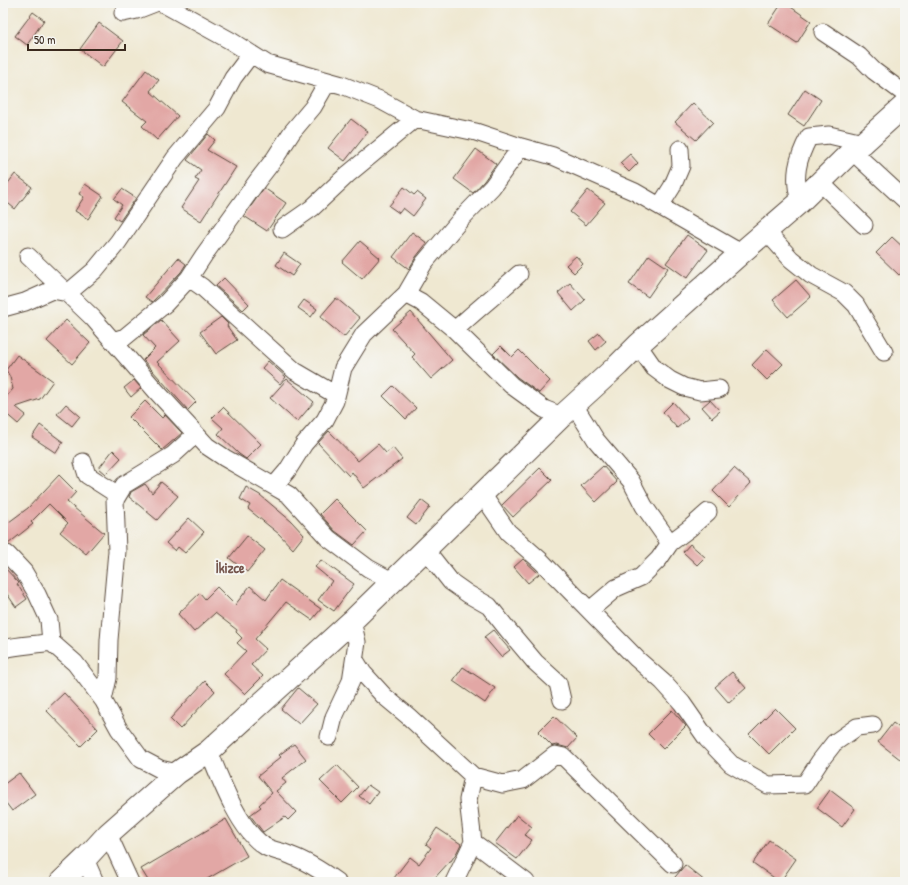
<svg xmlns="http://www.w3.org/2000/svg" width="908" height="885" viewBox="0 0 908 885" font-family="'Patrick Hand',sans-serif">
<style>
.building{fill:#e2a7a5}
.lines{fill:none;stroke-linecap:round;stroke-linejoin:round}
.minor-casing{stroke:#564639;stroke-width:19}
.major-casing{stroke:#564639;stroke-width:24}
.minor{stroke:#fff;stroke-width:17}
.major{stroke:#fff;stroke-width:22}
.labels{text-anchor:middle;stroke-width:4;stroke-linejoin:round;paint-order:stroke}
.quarter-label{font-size:14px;font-weight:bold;fill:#75564d;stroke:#f6f6f2}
</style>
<rect width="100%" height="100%" fill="#f6f6f2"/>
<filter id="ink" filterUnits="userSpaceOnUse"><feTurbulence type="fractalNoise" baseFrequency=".025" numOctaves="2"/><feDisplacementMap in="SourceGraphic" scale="8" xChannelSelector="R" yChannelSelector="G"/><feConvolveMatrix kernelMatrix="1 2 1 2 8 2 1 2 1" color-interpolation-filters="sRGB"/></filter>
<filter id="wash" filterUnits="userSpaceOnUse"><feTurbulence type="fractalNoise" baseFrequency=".012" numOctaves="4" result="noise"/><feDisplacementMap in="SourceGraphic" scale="16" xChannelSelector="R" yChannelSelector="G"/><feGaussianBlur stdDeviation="0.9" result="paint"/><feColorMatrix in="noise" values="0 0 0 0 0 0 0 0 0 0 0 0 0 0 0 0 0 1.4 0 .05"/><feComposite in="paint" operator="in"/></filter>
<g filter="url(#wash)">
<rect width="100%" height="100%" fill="#efe8d1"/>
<g id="blocks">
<path class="building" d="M782,3h3l26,18 -14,22 -29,-19z
M33,12l11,8 -17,25 -12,-9z
M99,23l24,18 -20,26 -23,-18z
M146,70l13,10 -9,11 28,25 -21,24 -15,-14 5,-5 -25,-19z
M805,89l16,11 -17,26 -16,-11z
M693,103l20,19 -17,18 -21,-18z
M351,119l17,13 -23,29 -17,-13z
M208,134l7,6 -8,10 29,17 -35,54 -20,-13 18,-27 -4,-2 6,-9 -14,-10z
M476,149l20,15 -12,17 -11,12 -19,-14z
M630,154l8,9 -9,9 -9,-9z
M15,174l17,13 -17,22 -12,-10v-9z
M85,184l18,12 -15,23 -13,-8 9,-14 -5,-3z
M404,187l10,8 3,-3 9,7 -13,17 -10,-8 -4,5 -10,-7z
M264,188l22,15 -19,28 -23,-15z
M122,189l14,9 -16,23 -6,-4 8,-12 -8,-6z
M588,190l17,13 -19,22 -16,-13z
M412,232l15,11 -11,14 -7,12 -16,-12z
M687,235l21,15 -21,28 -21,-15z
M892,237l13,12v21l-6,5 -23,-22z
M360,241l20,17 -18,21 -20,-17z
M284,253l16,11 -8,12 -16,-11z
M649,255l19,13 -20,29 -19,-13z
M576,256l7,8 -9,9 -8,-8z
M178,258l8,6 -5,8 -29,30 -7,-5z
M224,278l25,26 -6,6 -27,-24z
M796,280l15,17 -23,20 -15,-17z
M570,283l15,17 -12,11 -15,-18z
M336,298l24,20 -16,19 -24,-20z
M304,300l13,9 -6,8 -13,-9z
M411,312l41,48 -21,19 -19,-22 3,-3 -23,-25z
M221,317l7,7 -1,2 10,14 -21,14 -16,-22z
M66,320l24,23 -18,21 -25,-23z
M161,320l19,21 -23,21 39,40 -8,8 -45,-50 12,-12 -12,-13z
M599,333l7,8 -10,9 -7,-9z
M501,346l11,11 7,-7 31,31 -11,12 -22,-16 -24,-23z
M767,349l16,15 -16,16 -15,-15z
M17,355l36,26 -13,18 -24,8 10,8 -8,9 -15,-13v-15l2,2 8,-9 -3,-12 -4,-7z
M268,361l18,16 -6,7 -18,-16z
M287,379l27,23 -17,20 -27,-24z
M134,380l7,8 -10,9 -7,-9z
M393,386l23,22 -10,11 -23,-23z
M710,400l10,11 -8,7 -10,-11z
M145,401l17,17 3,-3 17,18 -20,17 -33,-33z
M673,402l15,17 -11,9 -14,-16z
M66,404l14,12 -8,10 -15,-12z
M223,407l38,37 -15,15 -7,-5 -21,-20 5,-6 -11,-10z
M40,425l23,17 -7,11 -24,-16z
M329,431l29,30 20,-17 8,9 7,-5 9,11 -38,29 -12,-16 -3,4 -31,-33z
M113,450l8,8 -15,16 -7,-6z
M603,466l14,16 -21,20 -15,-16z
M540,468l12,12 -39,37 -11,-12z
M734,468l17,15 -22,24 -16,-16z
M59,475l17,17 -9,10 37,31 -18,21 -26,-22 8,-9 -19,-19 -18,18 2,2 -25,20 -5,-5v-23l6,6 19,-14z
M161,482l17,14 -21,24 -28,-23 2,-5 14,-8 7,9z
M246,487l14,8 31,26 13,14 -11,14 -14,-15 -31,-25 2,-4 -10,-6z
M335,499l32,32 -13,14 -19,-14 -15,-17z
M421,500l9,7 -14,18 -9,-7z
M189,518l15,14 -19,21 -7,-6 -3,4 -9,-8z
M247,536l18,14 -18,22 -18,-14z
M690,544l15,13 -8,8 -14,-13z
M523,559l16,15 -11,9 -14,-16z
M321,560l33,24 -20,27 -16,-11 14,-19 -17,-14z
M3,566l16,17 -2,1 10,15 -11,8 -13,-19z
M280,580l41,29 -9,11 -26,-18 -31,37 11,10 -15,16 12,11 -18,18 -21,-20 22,-23 -9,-8 5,-5 -6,-6 1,-2 -22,-17 -21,19 -16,-18 22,-21 5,6 12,-12 18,18 15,-19 16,14z
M493,630l17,20 -9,7 -17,-20z
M463,667l32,21 -10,15 -32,-22z
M732,672l14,16 -17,15 -14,-16z
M205,681l10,10 -35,38 -10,-10z
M298,688l19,16 -18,20 -18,-15z
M64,693l34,36 -17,17 -35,-36z
M775,708l20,20 -26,26 -20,-20z
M672,710l14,16 -23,23 -15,-15z
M554,716l23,22 -9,10 -11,-3 -5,1 -14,-14z
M893,723l12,9v31l-27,-21z
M294,744l12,15 -24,19 4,5 -10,8 20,21 -8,8 -3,-3 -22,15 -13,-17 11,-8 -2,-2 13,-12 -14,-17 23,-19 -2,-2z
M337,765l21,22 -16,16 -22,-22z
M19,773l16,21 -23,17 -9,-12v-14z
M368,785l10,7 -9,12 -10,-8z
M830,790l25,19 -13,18 -25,-19z
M517,815l15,12 -7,8 7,5 -15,19 -22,-16z
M226,819l21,37 -45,26h-53l-8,-13z
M437,828l24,16 -4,8 -6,9h-1l-19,21h-32l-5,-4 16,-21 9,7 12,-16 -5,-4z
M769,840l27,19 -16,23 -27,-19z
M685,865l21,17h-35z"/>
</g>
</g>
<g filter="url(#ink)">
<use href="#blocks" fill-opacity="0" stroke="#564639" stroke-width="1"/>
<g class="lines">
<defs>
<path id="minor" d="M162,3l69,38 36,23 75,21 38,15 35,19 61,13 45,15 32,9 82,36 106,61
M123,13l14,-3 18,-7
M823,32l36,24 15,15 31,23
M852,151l53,49
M820,182l44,43
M800,202c-7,-25 -3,-43 9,-65l20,-2 34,8
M660,206l12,-19 9,-21 -1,-17
M282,229l30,-21 35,-33 68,-56
M766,231l25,28 20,16 33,18 12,12 28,47
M28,256l65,62 64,74 50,54 18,12 64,37 39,43 40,30 24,13
M189,278l13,9 93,84 41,24
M406,294l15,8 34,28 56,55 33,24 18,7
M3,308l22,-6 27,-12 16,3 27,-23 23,-28 57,-84 42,-50 16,-30 18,-24
M455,330c20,-19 43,-37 64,-56
M113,341l12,-4 40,-33 24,-26 15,-23 54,-75 17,-22 17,-26 21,-25 15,-26
M638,345l16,23 16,12 14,7 16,4 19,-2
M574,405l22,35 35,41 13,25 26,37
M83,462l4,13 31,20
M275,485l12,-14 17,-27 21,-24 10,-19 8,-33 21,-34 42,-40 18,-31 37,-44 31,-32 29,-40
M482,494l26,38 33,29 96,98 26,23 19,21 25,36 24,25 37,21 37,-1 15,-23 14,-18 23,-16 16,-2
M425,549l26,33 17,12 21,12 19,24 27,32 23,21 4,17
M7,554l17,18 13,22 12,26 2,22
M590,610l26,-22 25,-11 18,-18 11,-16 20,-15 18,-16
M3,649c16,-4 32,-4 48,-7l24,21 28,37 16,29 22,30 19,10 17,4
M355,660l8,13 21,23 24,20 65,60 30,8 20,-4 32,-25 9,2 109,107
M103,700l5,-22 1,-38 8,-89 -2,-51 9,-15 49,-30 23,-21
M329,737l5,-20 17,-36 6,-39 -5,-21
M209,751c11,28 31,81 57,96 8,4 18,5 26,9 16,6 31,16 45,26
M108,834l22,48
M473,842l53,40
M85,859l10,23
M454,882l19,-40 -5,-42 5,-24"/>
<path id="major" d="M61,882l24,-23 23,-25 69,-61 32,-22 143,-130 210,-205 56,-51 20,-20 103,-92 59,-51 52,-51 11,-8 42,-38"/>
</defs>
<use href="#minor" class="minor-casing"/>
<use href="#major" class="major-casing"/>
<use href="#minor" class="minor"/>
<use href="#major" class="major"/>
</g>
</g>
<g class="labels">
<g class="quarter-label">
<text x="230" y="573">İkizce</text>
</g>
</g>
<rect width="908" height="885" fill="none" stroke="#f6f6f2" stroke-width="16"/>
<path d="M28 44v6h97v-6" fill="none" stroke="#3b2a1e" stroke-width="2"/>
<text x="34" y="44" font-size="12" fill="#3b2a1e" stroke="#f6f6f2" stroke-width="3" paint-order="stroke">50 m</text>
</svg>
